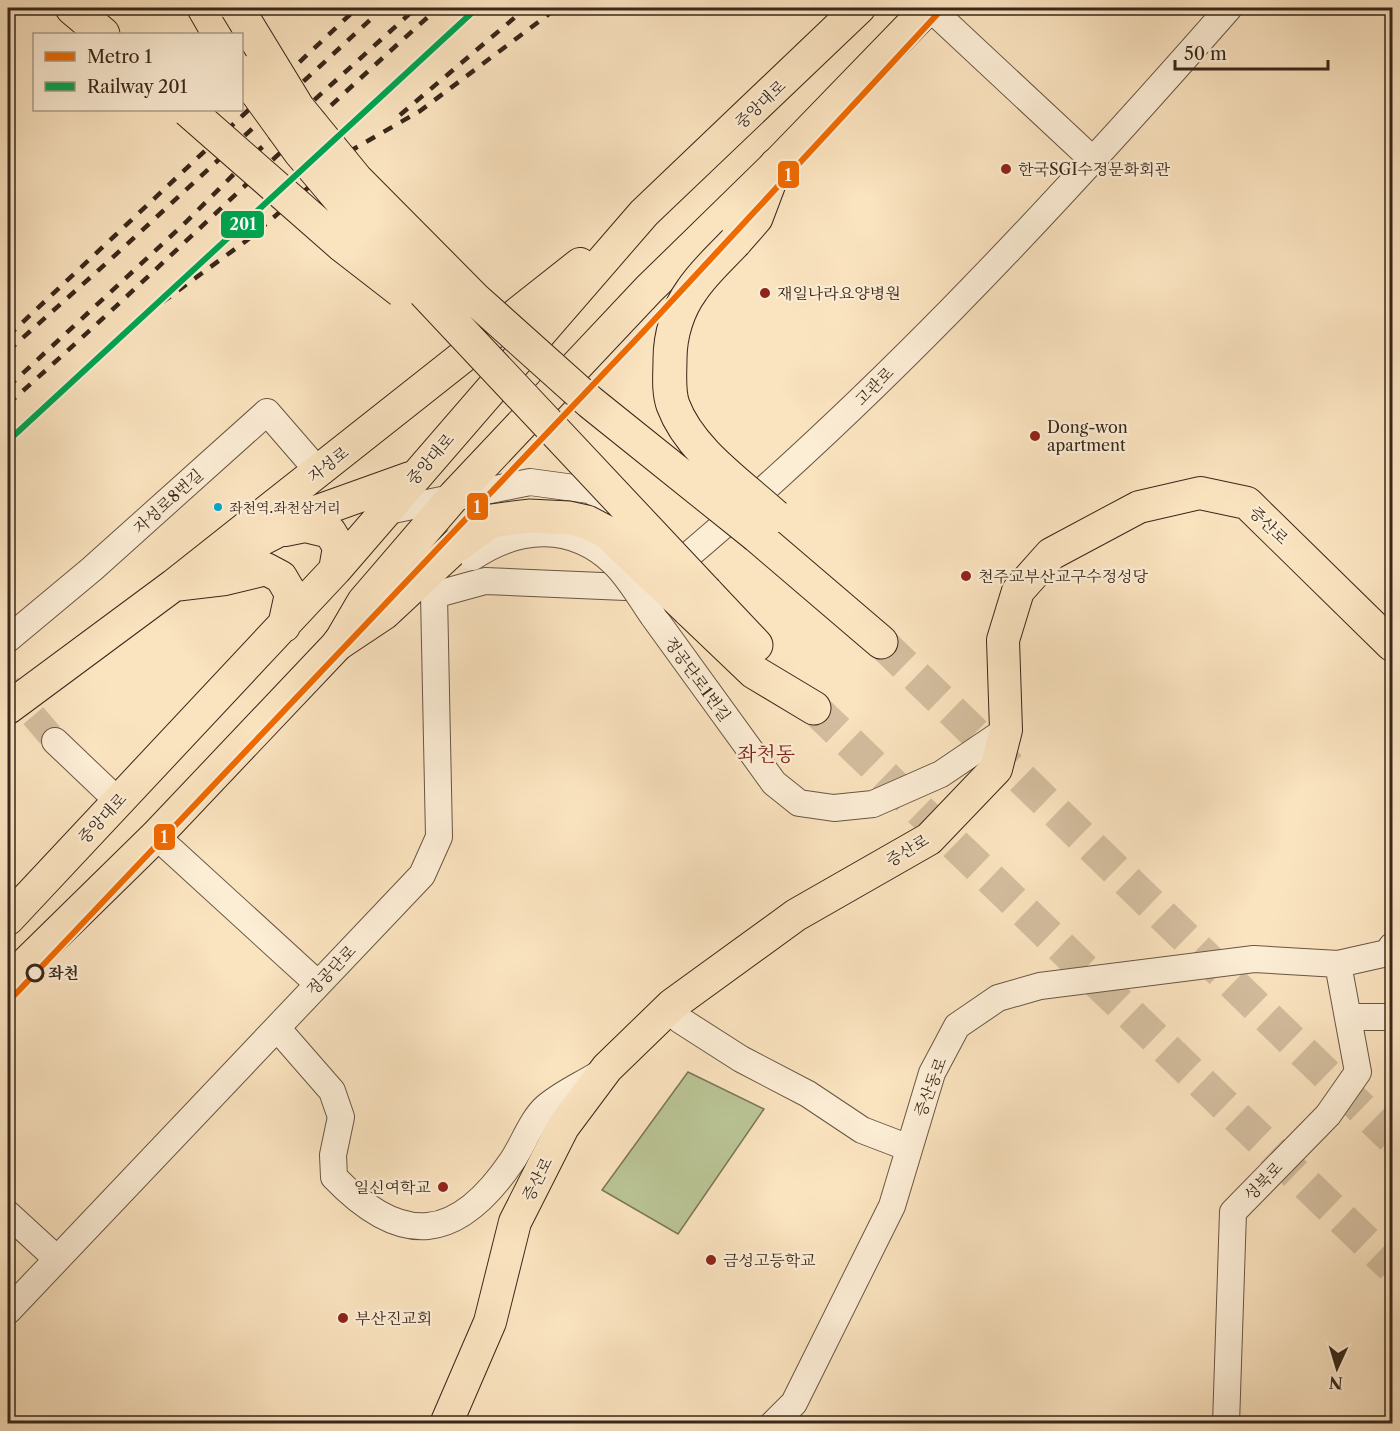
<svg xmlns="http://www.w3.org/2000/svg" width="1400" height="1431" viewBox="0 0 1400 1431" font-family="'Libre Caslon Text','Noto Serif KR',serif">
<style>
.pitch{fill:#bac495;stroke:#7a7658;stroke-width:1.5}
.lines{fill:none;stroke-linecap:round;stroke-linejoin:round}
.minor-tunnel{stroke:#d3bd9e;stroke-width:26;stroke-dasharray:26 13;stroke-linecap:butt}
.highway-tunnel{stroke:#d3bd9e;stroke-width:33;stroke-dasharray:33 16;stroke-linecap:butt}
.minor-casing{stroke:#695643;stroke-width:28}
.major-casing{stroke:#39271a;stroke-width:34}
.highway-casing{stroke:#39271a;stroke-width:35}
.minor{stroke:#fcedd5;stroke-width:26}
.major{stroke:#fae3bf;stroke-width:32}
.highway{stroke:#fae3bf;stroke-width:33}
.rail{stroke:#39271a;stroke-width:4.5;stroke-dasharray:10 10;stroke-linecap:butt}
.minor-bridge-casing{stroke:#695643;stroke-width:28;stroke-linecap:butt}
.highway-bridge-casing{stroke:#39271a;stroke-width:35;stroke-linecap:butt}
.minor-bridge{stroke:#fcedd5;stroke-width:26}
.highway-bridge{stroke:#fae3bf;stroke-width:33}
.rail-1-casing{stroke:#fcedd5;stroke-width:10}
.rail-1{stroke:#00a651;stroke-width:6}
.metro-1-casing{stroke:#fcedd5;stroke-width:10}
.metro-1{stroke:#f06a00;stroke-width:6}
.poi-dot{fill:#8f2418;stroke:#fcedd5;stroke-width:2}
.bus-dot{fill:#00a9ce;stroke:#fcedd5;stroke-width:2}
.stop-dot{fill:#fcedd5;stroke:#39271a;stroke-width:3}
.labels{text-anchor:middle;stroke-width:4.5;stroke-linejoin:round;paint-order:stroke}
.bus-label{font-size:14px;fill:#39271a;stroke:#fcedd5;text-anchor:start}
.street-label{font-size:16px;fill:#39271a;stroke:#fcedd5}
.poi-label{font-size:16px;fill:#39271a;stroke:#fcedd5;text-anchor:start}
.stop-label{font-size:16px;font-weight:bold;fill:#39271a;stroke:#fcedd5;text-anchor:start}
.quarter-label{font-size:20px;fill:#7a1f14;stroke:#fcedd5}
.line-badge{stroke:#fcedd5;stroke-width:2}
.badge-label{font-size:16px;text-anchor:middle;font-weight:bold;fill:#fff}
</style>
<rect width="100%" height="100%" fill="#fae3bf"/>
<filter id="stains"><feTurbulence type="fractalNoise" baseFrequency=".00333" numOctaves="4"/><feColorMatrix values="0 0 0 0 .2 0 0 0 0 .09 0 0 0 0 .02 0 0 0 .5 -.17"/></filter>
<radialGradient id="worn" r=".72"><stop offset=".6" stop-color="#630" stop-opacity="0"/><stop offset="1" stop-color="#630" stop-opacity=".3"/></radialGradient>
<path class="pitch" d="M688,1072l76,37 -86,125 -76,-44z"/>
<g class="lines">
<path class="minor-tunnel" d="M8,686l47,55"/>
<path class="highway-tunnel" d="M881,642l511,496
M814,708l578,559"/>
<defs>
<path id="minor" d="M930,8l164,153
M383,512l147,-30 59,8 29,15
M434,595l51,-14 164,7c211,-172 401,-376 580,-580
M653,616l121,167 25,20 35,5 39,-4 68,-30 65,-44
M8,639l84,-70 175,-157 52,60
M55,741l63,60
M156,836l162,148
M672,1005l8,15 61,39 67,35 54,36 47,18
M1348,1017h44
M277,1028l55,63 9,26 -8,38 1,22c68,71 123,65 178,-16 11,-16 20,-42 34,-54 15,-13 35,-22 51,-32
M8,1214l49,45
M8,1311l414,-436 17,-38 -5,-242
M773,1424l21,-21 98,-197 40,-133 25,-47 41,-28 42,-12 214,-27 84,5 49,-11 5,-7
M1226,1424l7,-212 95,-97 30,-43 -20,-108"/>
<path id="major" d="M285,530l20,-4 25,6 9,15 -4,23
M239,551l76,-39 95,-34
M174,585l51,-6 41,-10 15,8 10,17 -7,32
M8,708l166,-123 406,-321
M8,919l327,-349 309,-357 215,-205
M8,981l148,-145 183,-193 24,-41 91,-106 195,-207 127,-124 152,-157
M446,1424l44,-102 25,-100 48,-95 44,-59 65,-63 124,-90 133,-76 67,-70 10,-39 -3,-90 15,-49 33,-37 88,-47 61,-14 47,10 145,142"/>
<path id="highway" d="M72,8l31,26
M204,8l15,26
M735,242l21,-24 20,-53
M757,536l124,106
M706,592l50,53
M688,609l66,63 60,36
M339,643l45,-30 72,-67"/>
</defs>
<use href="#minor" class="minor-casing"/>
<use href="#major" class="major-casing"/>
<use href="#highway" class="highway-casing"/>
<use href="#minor" class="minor"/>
<use href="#major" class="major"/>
<use href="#highway" class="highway"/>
<path class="rail" d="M400,115l126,-107
M146,314l100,-73 106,-91 68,-39 137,-103
M8,336l349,-328
M8,351l103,-92 272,-251
M8,387l176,-163 66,-66 166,-150
M8,404c146,-129 284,-266 430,-396"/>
<defs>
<path id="minor-bridge" d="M473,557c46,-31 99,-34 141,6 15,14 27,36 39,53"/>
<path id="highway-bridge" d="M237,8l61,100 58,71 119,120 115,103 167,134
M242,72l58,80 66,78 340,362
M188,110l155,136 58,45
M735,242c-14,15 -31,30 -43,48 -14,19 -22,45 -22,69 0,15 -2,32 3,46 17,46 67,79 102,111
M456,546l35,-25 38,-5 40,2 18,4 21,11 80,76"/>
</defs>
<use href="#minor-bridge" class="minor-bridge-casing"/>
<use href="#highway-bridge" class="highway-bridge-casing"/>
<use href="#minor-bridge" class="minor-bridge"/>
<use href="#highway-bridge" class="highway-bridge"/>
<defs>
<path id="rail-1" d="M8,441l469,-433"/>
</defs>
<use href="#rail-1" class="rail-1-casing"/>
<use href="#rail-1" class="rail-1"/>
<defs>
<path id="metro-1" d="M8,1002l635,-670 300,-324"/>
</defs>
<use href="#metro-1" class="metro-1-casing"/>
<use href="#metro-1" class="metro-1"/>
</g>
<g class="poi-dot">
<circle cx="1006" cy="169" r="6"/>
<circle cx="765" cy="293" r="6"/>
<circle cx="1035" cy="436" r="6"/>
<circle cx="966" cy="576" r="6"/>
<circle cx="443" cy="1187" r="6"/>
<circle cx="711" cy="1260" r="6"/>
<circle cx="343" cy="1318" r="6"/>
</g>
<circle class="bus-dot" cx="218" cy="507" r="5"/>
<circle class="stop-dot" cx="35" cy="973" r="8"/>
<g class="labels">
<g class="bus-label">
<text x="229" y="513">좌천역.좌천삼거리</text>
</g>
<g class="street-label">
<text transform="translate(760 104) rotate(-43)" y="6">중앙대로</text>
<text transform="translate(874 386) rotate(-45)" y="6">고관로</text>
<text transform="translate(430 459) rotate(-49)" y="6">중앙대로</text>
<text transform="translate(328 464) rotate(-38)" y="6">자성로</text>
<text transform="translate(168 501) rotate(-42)" y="6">자성로8번길</text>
<text transform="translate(1269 525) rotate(44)" y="6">증산로</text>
<text transform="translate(698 679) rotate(54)" y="6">정공단로1번길</text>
<text transform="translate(102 818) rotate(-47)" y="6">중앙대로</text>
<text transform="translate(907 850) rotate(-31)" y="6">증산로</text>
<text transform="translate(331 970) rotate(-46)" y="6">정공단로</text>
<text transform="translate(930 1087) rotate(-69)" y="6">증산동로</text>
<text transform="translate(537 1179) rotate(-63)" y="6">증산로</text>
<text transform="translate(1263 1181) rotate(-46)" y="6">성북로</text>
</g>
<g class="poi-label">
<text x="1018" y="175">한국SGI수정문화회관</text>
<text x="777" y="299">재일나라요양병원</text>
<text x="1047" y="433">Dong-won<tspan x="1047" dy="18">apartment</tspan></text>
<text x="978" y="582">천주교부산교구수정성당</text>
<text x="431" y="1193" text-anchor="end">일신여학교</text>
<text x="723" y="1266">금성고등학교</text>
<text x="355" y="1324">부산진교회</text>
</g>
<g class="stop-label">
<text x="48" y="979">좌천</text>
</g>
<g class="quarter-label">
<text x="766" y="761">좌천동</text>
</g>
</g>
<g class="line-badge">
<rect x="777" y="160" width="23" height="29" rx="6" fill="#f06a00"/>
<rect x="220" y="210" width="45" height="29" rx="6" fill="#00a651"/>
<rect x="466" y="492" width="23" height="29" rx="6" fill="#f06a00"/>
<rect x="153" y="823" width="23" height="28" rx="6" fill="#f06a00"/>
</g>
<g class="badge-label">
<text x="788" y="181">1</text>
<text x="243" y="230">201</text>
<text x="477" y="513">1</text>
<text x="164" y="843">1</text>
</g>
<rect width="1400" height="1431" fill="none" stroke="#fae3bf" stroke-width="30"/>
<rect x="9" y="9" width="1382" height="1413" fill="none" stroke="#39271a" stroke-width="3"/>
<rect x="15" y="15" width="1370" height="1401" fill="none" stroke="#39271a" stroke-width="1.5"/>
<rect x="33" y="33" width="210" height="78" fill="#fcedd5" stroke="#ae9e8a" stroke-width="1.5"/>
<rect x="45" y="52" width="30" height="9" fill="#f06a00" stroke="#ae9e8a" stroke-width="1.5"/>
<text x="87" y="63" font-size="18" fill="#39271a">Metro 1</text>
<rect x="45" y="82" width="30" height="9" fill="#00a651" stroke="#ae9e8a" stroke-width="1.5"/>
<text x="87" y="93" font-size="18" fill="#39271a">Railway 201</text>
<g transform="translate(1337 1368) rotate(184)" stroke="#fcedd5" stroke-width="4.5" paint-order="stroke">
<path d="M0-4.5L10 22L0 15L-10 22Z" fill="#39271a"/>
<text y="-9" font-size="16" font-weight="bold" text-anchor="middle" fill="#39271a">N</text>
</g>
<path d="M1175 60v9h153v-9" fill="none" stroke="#39271a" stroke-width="3"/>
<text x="1184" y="60" font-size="18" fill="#39271a" stroke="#fcedd5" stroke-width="4.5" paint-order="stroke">50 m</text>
<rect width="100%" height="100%" filter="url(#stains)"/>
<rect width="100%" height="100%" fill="url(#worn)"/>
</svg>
